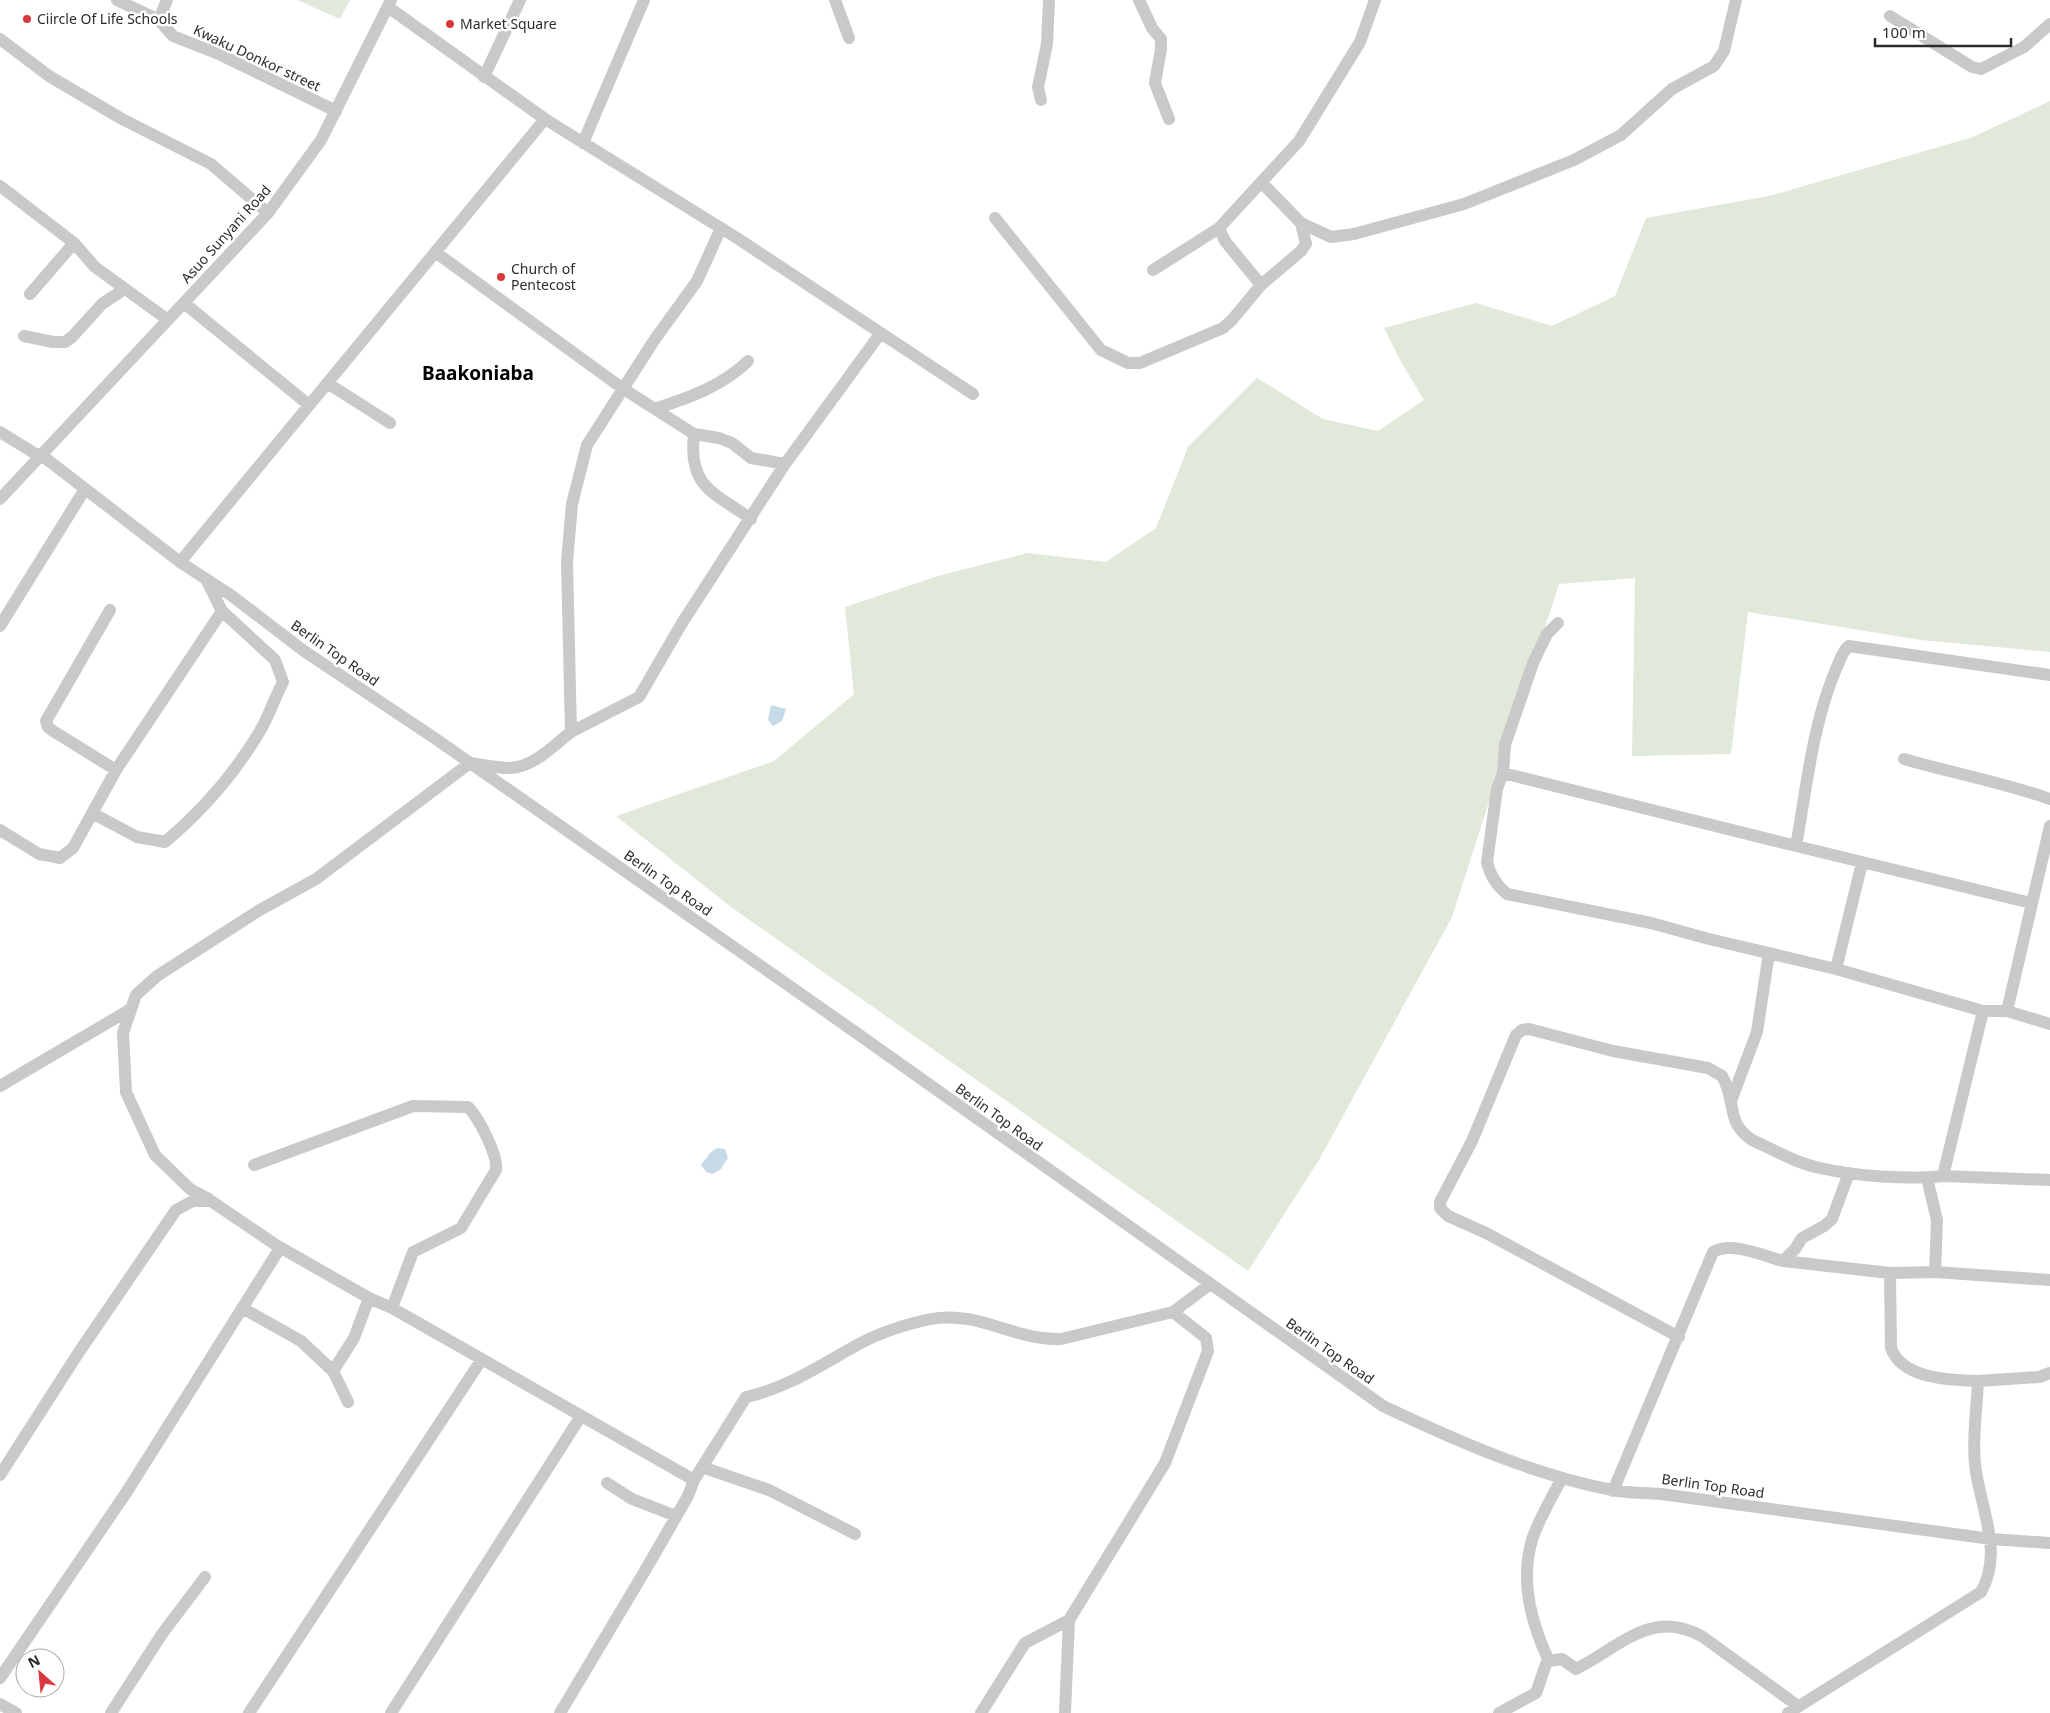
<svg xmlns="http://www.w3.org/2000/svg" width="2050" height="1713" viewBox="0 0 2050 1713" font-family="'Noto Sans',sans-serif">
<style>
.green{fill:#e1e9da}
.water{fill:#c7dae8}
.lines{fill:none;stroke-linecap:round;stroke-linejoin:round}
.minor{stroke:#c9c9c9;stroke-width:12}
.poi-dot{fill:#d8383e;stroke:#fff;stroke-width:2}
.labels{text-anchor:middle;stroke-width:5;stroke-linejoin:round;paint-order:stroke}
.poi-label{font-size:14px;fill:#2c2c2c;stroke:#fff;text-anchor:start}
.street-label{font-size:14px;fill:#2c2c2c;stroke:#fff}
.district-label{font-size:19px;font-weight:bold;fill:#000;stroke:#fff}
</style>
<rect width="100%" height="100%" fill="#fff"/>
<path class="green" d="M297,0h53l-10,19z
M2050,101v551l-129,-12 -173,-28 -17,142 -99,2 3,-178 -76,6 -107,333 -133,243 -71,111 -517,-364 -115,-91 158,-55 80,-67 -9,-87 93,-31 90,-23 78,9 50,-34 32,-81 69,-69 66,41 55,12 46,-31 -23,-38 -17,-34 92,-25 76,23 63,-30 31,-78 123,-22 204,-59z"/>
<path class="water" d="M771,705l15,4 -4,12 -9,5 -5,-6z
M717,1148l8,1 3,9 -7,11 -9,5 -6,-2 -5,-7 9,-12z"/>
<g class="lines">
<path class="minor" d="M117,0l42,20 14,16 48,19 115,56
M835,0l14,38
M1139,0l13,28 9,11v10l-6,34 14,36
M388,7l157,112 192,119 236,156
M1890,16l82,51 9,2 43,-22 26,-23
M159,20l8,-20
M0,39l49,37 73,43 89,45 57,49
M484,77l36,-77
M1041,100l-3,-13 9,-43 2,-44
M583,143l61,-143
M1262,183l39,40 30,14 23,-3 110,-30 110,-44 47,-25 51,-46 42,-23 10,-15 12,-51
M0,186l74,57 21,24 73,53
M995,218l106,132 27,13h12l83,-35 9,-8 29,-35 -36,-44 -6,-13
M721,228l-24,53 -42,58 -68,106 -15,59 -5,58 4,170 68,-35 43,-74 103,-159 95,-130
M435,252l187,136 72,46
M1153,270l66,-42 80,-87 61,-99 15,-42
M1261,285l40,-34 5,-7 -5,-21
M30,294l44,-51
M184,303l125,102
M24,336l29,6h12l7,-5 30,-33 21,-14
M327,383l63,40
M657,408c32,-10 67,-23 91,-47
M0,432l39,24
M40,454l140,108 52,34 72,55 129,86 415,290 535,379c74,35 148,68 229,84 15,3 33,3 49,4l330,45 59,4
M0,499l268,-286 53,-73 70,-140
M751,519c-38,-27 -63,-32 -57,-85l25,4 13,5 19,15 34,6
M180,562l365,-443
M110,610l-64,111 2,6 5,4 63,39
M1558,623l-11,11 -14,29 -28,82 -2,28 -6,16 -10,73c3,14 9,23 20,32l144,29 58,16 127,30 147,42
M0,626l85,-137
M1904,759c48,14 98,23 146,40
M1503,773l293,73c11,-60 16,-120 40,-177 4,-8 6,-18 13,-23l201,29
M92,813l45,24 28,5c37,-31 70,-69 95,-111 9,-15 15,-34 23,-49l-8,-22 -53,-49 -15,-30
M2050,826l-43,185 43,13
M0,830l39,24 21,4 13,-10 43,-78 106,-159
M1796,846l235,57
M1836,969l26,-106
M0,1086l131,-77
M1731,1101l26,-69 12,-79
M254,1165l159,-59 55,1c11,11 30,48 28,63l-35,58 -48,24 -21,56
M1943,1176l40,-165h24
M1927,1178l10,42 -2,52
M209,1199l-19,-10 -35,-34 -29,-63 -3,-59 13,-38 21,-19 101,-65 58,-32 154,-116c13,2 27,5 40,5 24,-1 44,-23 61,-36
M1783,1261l107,12
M242,1308l59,33 32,30 15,31
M1679,1337l-193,-104 -38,-17 -8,-8v-6l32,-61 44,-106 6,-5 7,-1 84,22 95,17 14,8 3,6c11,25 2,41 27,58 22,10 44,23 68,28 34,8 89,12 123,8l107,4
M333,1371l21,-33 15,-40
M1978,1381l61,-4 11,-4
M702,1467l67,23 86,44
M0,1475l79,-123 97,-142 17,-9h18l65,44 93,53 23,10 302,172
M607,1483l25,16 44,17
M1613,1491l100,-239c18,-11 51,4 70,9l12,-12 7,-11 22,-12 8,-7 17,-46
M1549,1661c-18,-38 -30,-82 -16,-124 7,-20 19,-40 29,-59
M0,1678l126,-185 154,-245
M0,1704l16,9
M111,1713l51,-79 43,-57
M249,1713l233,-354
M391,1713l190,-297
M560,1713l86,-144 42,-73 6,-16 52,-83c42,-9 76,-33 113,-53 22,-12 48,-20 72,-25 48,-9 84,22 130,20l112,-27 36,-27
M981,1713l44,-70 44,-23 96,-157 43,-112 -2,-13 -33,-26
M1065,1713l4,-93
M1499,1713l37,-20 10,-29 3,-3 13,-2 14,10c45,-23 76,-61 127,-32l95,69
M1788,1713l193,-121c23,-40 -1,-85 -6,-127 -3,-28 2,-57 3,-84 -28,-1 -76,-2 -87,-33l-1,-75 45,-1 115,8"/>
</g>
<g class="poi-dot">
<circle cx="27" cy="19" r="5"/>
<circle cx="450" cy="24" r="5"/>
<circle cx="501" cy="277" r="5"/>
</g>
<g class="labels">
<g class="poi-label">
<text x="37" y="24">Ciircle Of Life Schools</text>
<text x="460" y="29">Market Square</text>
<text x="511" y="274">Church of<tspan x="511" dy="16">Pentecost</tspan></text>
</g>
<g class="street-label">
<text transform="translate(257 58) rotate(25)" y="5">Kwaku Donkor street</text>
<text transform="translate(226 234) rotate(-48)" y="5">Asuo Sunyani Road</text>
<text transform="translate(335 653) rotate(35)" y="5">Berlin Top Road</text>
<text transform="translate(668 883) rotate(35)" y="5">Berlin Top Road</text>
<text transform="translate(999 1117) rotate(36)" y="5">Berlin Top Road</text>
<text transform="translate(1330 1351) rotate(35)" y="5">Berlin Top Road</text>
<text transform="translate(1713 1486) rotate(8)" y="5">Berlin Top Road</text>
</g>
<g class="district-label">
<text x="478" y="380">Baakoniaba</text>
</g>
</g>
<g transform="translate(40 1673) rotate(333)"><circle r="24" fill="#ffffff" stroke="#ababab"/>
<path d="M0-4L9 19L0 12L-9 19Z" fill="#d8383e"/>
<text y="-8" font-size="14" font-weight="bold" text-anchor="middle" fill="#2c2c2c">N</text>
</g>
<path d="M1875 38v8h136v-8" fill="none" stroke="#2c2c2c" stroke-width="2.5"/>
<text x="1882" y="38" font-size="15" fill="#2c2c2c" stroke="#ffffff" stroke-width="4" paint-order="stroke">100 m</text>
</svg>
